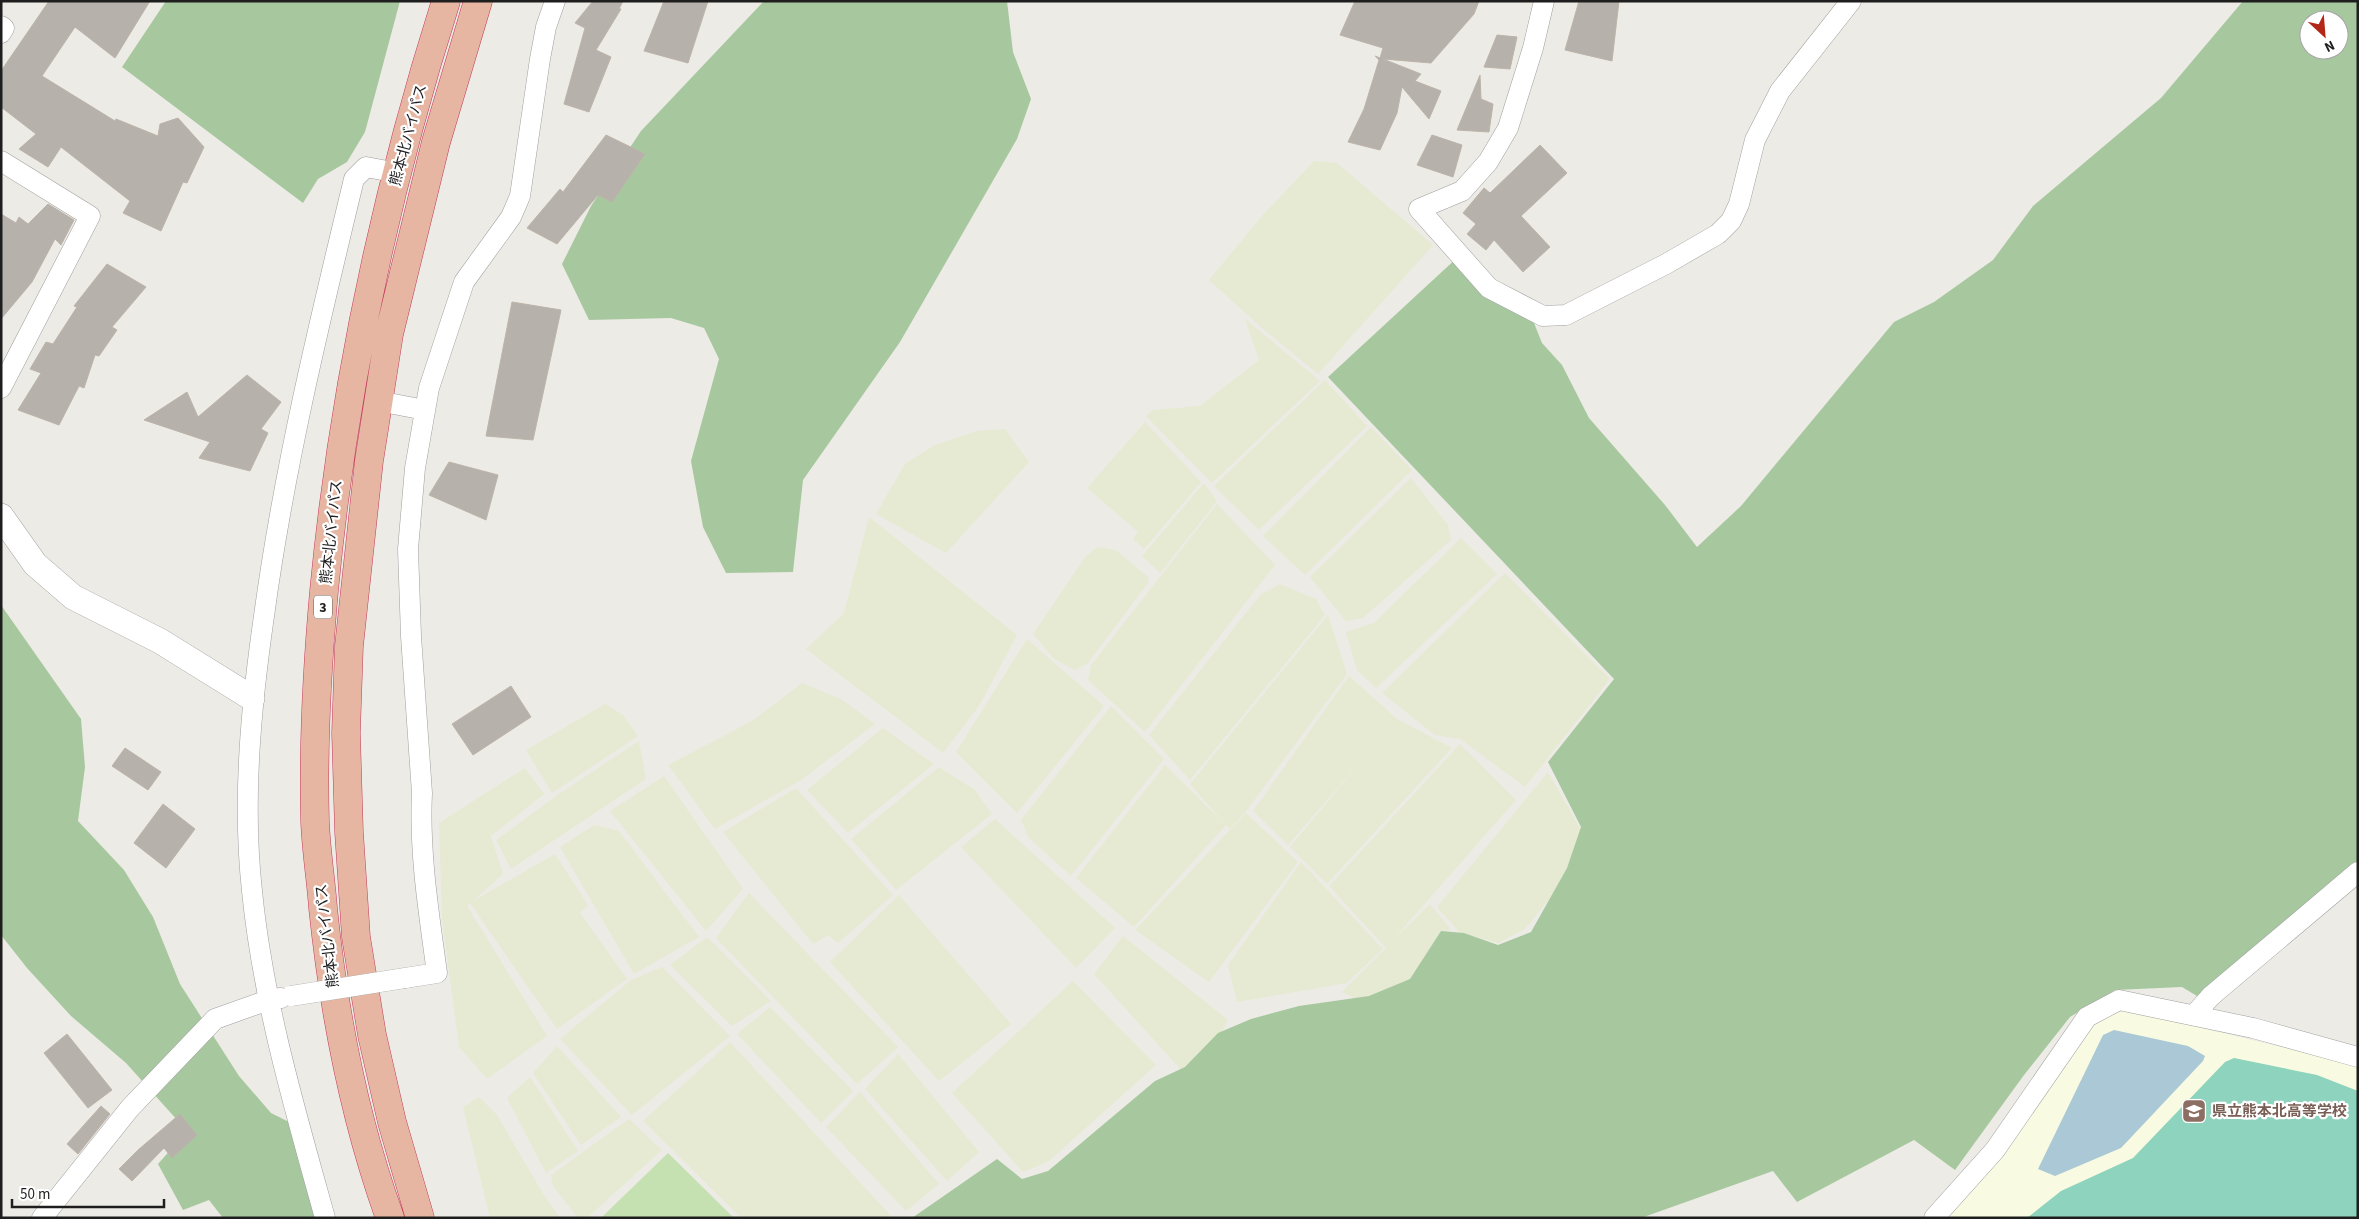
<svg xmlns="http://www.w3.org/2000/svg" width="2359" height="1219" viewBox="0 0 2359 1219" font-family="'Source Sans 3','Noto Sans JP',sans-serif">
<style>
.education{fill:#f8fbe1}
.farmland{fill:#e6ead3}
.grass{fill:#c5e1b1}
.forest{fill:#a7c89f;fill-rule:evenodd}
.pitch{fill:#8dd3be}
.water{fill:#abc8d6}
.building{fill:#b6b1ab;stroke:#bdb4a9}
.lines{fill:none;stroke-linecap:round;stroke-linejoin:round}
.minor-casing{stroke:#9f9f9f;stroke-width:21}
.tertiary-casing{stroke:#9f9f9f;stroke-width:26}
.trunk-casing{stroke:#c33a5d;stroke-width:29}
.minor{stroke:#fff;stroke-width:20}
.tertiary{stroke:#fff;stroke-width:25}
.trunk{stroke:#e6b6a2;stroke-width:28}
.minor-bridge-casing{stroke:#9f9f9f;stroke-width:21;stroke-linecap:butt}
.minor-bridge{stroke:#fff;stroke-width:20}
.labels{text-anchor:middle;stroke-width:4.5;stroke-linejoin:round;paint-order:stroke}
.shield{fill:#fff;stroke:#626262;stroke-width:1}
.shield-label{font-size:14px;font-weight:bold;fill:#1e1e1e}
.street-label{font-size:15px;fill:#1e1e1e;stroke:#fff}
.education-label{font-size:15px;font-weight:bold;fill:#785e54;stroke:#fff;text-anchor:start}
</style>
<rect width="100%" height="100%" fill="#edebe5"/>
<path class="education" d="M2128,1010l206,50 24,8v150h-411l137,-182 22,-22z"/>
<path class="farmland" d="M1314,161l23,2 96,82 -115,129 -56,-46 -53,-48 53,-64z
M1245,319l75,62 -108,102 -66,-67 7,-6 47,-4 59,-46z
M1325,380l42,46 -108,104 -45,-44z
M1145,422l56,60 -57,67 -11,-10 5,-7 -51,-44z
M1371,427l41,43 -107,105 -42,-39z
M1005,429l24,33 -83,91 -70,-39 29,-50 30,-19 42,-14z
M1411,478l37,47 3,15 -88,78 -17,3 -36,-44z
M1204,483l13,18 -57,72 -18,-17z
M1217,504l58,61 -130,167 -57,-52 3,-15z
M869,517l148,118 -38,71 -36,47 -137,-104 38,-36z
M1461,538l36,36 -121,114 -19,-18 -11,-38 28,-9z
M1097,547l19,3 32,27v6l-61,81 -12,6 -21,-11 -21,-25 53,-78z
M1505,573l105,106 -85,108 -65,-48 -25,-4 -53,-42z
M1280,584l36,15 9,16 -135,165 -41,-45 112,-141z
M1328,615l19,59 -100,136 -17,19 -4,-4 -92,102 -58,-49 89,-113 59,58 -34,-39z
M1027,639l77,67 -87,107 -61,-61z
M1349,676l48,43 55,29 -125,136 -37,-37 72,-87 -74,85 -35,-34z
M802,683l39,16 34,25 -74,56 -86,49 -47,-64 84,-44z
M605,704l18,11 15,21 -86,57 -26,-43z
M1111,706l53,53 -93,117 -42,-38 -8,-18z
M883,728l51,36 -86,69 -41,-43z
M639,741l7,38 -135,90 -15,-29 60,-44z
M1460,744l56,56 -123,140 37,-36 20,24 -40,51 -43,26 -25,-13 44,-44 -57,-62z
M939,767l36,23 17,24 -96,76 -45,-51z
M525,768l19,26 -53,42 12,38 -30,27 82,-47 33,51 -8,8 47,66 -70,50 -87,-126 -3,3 80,130 -60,43 -28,-32 -17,-129 -3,-95z
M1548,772l33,58 -11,43 -45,56 -27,14 -39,-11 -22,-25z
M664,776l79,113 -37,42 -96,-120z
M796,788l97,107 -55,48 -10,-8 -15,9 -90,-112z
M1246,813l52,49 -89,120 -74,-52z
M995,819l120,109 -39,40 -115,-121z
M594,825l25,6 80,106 -65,37 -74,-127z
M1301,862l82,87 -36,34 -110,19 -9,-37z
M749,893l149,154 -41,37 -141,-146z
M899,895l112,129 -72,57 -109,-119z
M1123,936l105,84 -34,64 -100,-110z
M707,937l64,64 -39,25 -62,-61z
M662,967l68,69 -98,79 -72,-76 71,-59z
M1073,981l83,84 -107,96 -26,11 -71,-79z
M770,1007l83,84 -32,32 -84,-89z
M730,1042l163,176h-152l-98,-97z
M557,1046l64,71 -40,28 -48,-72z
M898,1054l81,98 -32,29 -82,-92z
M530,1077l48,74 -32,22 -39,-75z
M860,1092l79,92 -33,27 -80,-84z
M479,1097l18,18 45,77 18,26h-70l-27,-111z
M629,1119l33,31 -75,68h-9l-25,-32 -2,-11z"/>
<path class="grass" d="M668,1153l66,65h-133z"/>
<path class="forest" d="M166,1h234l-35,131 -18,30 -29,17 -15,24 -181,-136z
M764,1h243l6,51 18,47 -14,40 -117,203 -97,138 -10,92 -67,1 -23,-46 -12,-66 28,-102 -15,-31 -33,-10 -82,2 -27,-56 29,-58 50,-75z
M2243,1h115v860l-161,135 -15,-9 -67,3 -45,27 -46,58 -69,95 -41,-30 -117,62 -24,-31 -132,47h-729l85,-59 25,20 26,-8 107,-90 30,-14 33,-34 33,-14 48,-13 70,-10 41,-17 31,-48 23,2 34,12 33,-13 36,-64 14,-41 -33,-65 66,-83 -286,-302 131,-121 69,52 14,35 20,22 27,53 76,87 32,42 44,-41 153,-184 40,-20 59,-42 40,-54 128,-108zM2309,20h30v30h-30z
M1,605l80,114 4,48 -7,54 46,49 29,47 27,67 59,92 32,37 28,14 23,91h-99l-14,-18 -26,10 -25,-46 29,-33 -61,-68 -55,-47 -44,-48 -26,-33z"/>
<path class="pitch" d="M2234,1058l83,17 41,16v127h-331l34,-27 72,-33 92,-96z"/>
<path class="water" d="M2114,1030l74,16 17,10 -2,5 -82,87 -66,28 -17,-7 65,-134z"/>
<path class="building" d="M49,1h101l-35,57 -40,-31 -33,49 73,45 1,-2 42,17 2,-12 18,-6 26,29 -17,36 -4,-1 -22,49 -38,-18 7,-12 -69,-54 -13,20 -29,-18 17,-15 -35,-27v-36z
M593,1h30l-4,8h2l-25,41 15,7 -22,55 -25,-8 21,-76 -10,-5z
M664,1h44l-20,62 -44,-12z
M1355,1h124l-5,13 -43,49 -48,-4 38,15 -6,7 26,10 -12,28 -27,-32 -5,26 -17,37 -32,-8 16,-33 15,-49 -4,-4 5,2 3,-10 -43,-13z
M1579,1h40l-7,60 -47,-11z
M1497,35l20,2 -7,32 -26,-2z
M1480,75l1,24 12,5 -4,28 -32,-2z
M606,135l39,19 -33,48 -14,-7 -41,49 -30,-16 33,-39 3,3z
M1432,135l30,10 -9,32 -36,-12z
M1540,145l27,28 -46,43 29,31 -27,25 -29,-32 -8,10 -19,-16 9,-10 -13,-11 21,-25 6,5z
M48,204l26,16 -13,25 -6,-6 -23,43 -31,37v-105l15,9 3,-6 9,7z
M107,264l39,23 -34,40 5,3 -18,26 -4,-1 -11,33 -5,-2 -20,39 -41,-15 23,-37 -11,-4 16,-27 7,2 24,-37 -3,-1z
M512,302l49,8 -28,130 -47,-4z
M247,375l34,27 -20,27 7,4 -18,38 -51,-13 11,-16 -66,-22 43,-28 11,25z
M449,462l49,13 -12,45 -57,-25z
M511,686l20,31 -58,38 -21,-31z
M125,748l36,24 -13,18 -36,-24z
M163,804l32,25 -29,39 -32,-25z
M67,1034l45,56 -24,18 -44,-55z
M101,1106l9,8 -32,40 -11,-10z
M180,1114l17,21 -25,23 -8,-10 -32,33 -13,-12 19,-19z"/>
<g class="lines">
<defs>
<path id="minor" d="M1544,1l-11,47 -25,80 -20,34 -26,29 -43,18 70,79 54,28 23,-1 100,-51 52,-30 13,-13 8,-17 16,-64 25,-49 71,-90
M1,26l3,2 -3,5
M1,161l89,55 -89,172
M378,401l47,9
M405,978l32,-5c-8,-59 -18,-120 -15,-180l-11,-157 -3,-87 7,-81 14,-80 35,-106 47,-65 9,-21 20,-137 6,-32 9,-26
M2194,1015l17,-19 147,-124
M42,1218l88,-110 85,-89 53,-19 13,-2
M325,1218c-30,-108 -62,-216 -73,-327 -10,-91 -1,-185 12,-275 20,-148 55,-292 90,-437l12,-12 32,6
M1934,1218l61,-68 92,-133 32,-17 134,28 105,29"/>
<path id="tertiary" d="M1,516l34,48 38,33 87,44 92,57"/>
<path id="trunk" d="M390,1218c-36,-100 -56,-204 -67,-310 -2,-28 -7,-58 -8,-87 -2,-76 2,-153 9,-230 19,-200 61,-398 122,-590
M420,1218l-28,-96 -20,-87 -16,-98 -7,-105 -3,-99 3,-87 20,-185 20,-127 47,-192 42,-141"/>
</defs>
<use href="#minor" class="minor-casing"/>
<use href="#tertiary" class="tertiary-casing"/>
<use href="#trunk" class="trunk-casing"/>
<use href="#minor" class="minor"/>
<use href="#tertiary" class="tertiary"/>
<use href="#trunk" class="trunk"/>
<defs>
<path id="minor-bridge" d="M291,996l114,-18"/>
</defs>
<use href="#minor-bridge" class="minor-bridge-casing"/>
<use href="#minor-bridge" class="minor-bridge"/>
</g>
<defs>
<symbol id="school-square" viewBox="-11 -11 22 22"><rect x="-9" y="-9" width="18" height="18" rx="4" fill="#8d6e63" stroke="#fff"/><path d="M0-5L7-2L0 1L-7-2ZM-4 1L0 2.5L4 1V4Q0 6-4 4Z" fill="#fff"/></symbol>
</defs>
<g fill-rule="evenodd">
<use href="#school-square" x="2180" y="1097" width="28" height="28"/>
</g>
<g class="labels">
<rect class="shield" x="314" y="595.5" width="18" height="23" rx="4"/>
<g class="shield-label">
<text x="323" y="612">3</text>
</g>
<g class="street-label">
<text transform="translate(408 135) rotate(-75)" y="5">熊本北バイパス</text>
<text transform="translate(331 532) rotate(-84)" y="5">熊本北バイパス</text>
<text transform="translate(327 936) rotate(-97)" y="5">熊本北バイパス</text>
</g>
<g class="education-label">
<text x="2212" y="1116">県立熊本北高等学校</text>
</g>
</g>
<rect width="2359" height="1219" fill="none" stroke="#1e1e1e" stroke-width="5"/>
<g transform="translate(2324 35) rotate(154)"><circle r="24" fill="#ffffff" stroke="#a5a5a5"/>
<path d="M0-4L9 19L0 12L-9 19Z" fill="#b32719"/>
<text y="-8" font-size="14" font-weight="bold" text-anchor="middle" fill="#1e1e1e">N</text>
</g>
<path d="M12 1199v8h152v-8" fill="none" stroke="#1e1e1e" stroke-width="2.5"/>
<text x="20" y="1199" font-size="15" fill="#1e1e1e" stroke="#ffffff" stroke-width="4" paint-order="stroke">50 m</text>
</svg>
